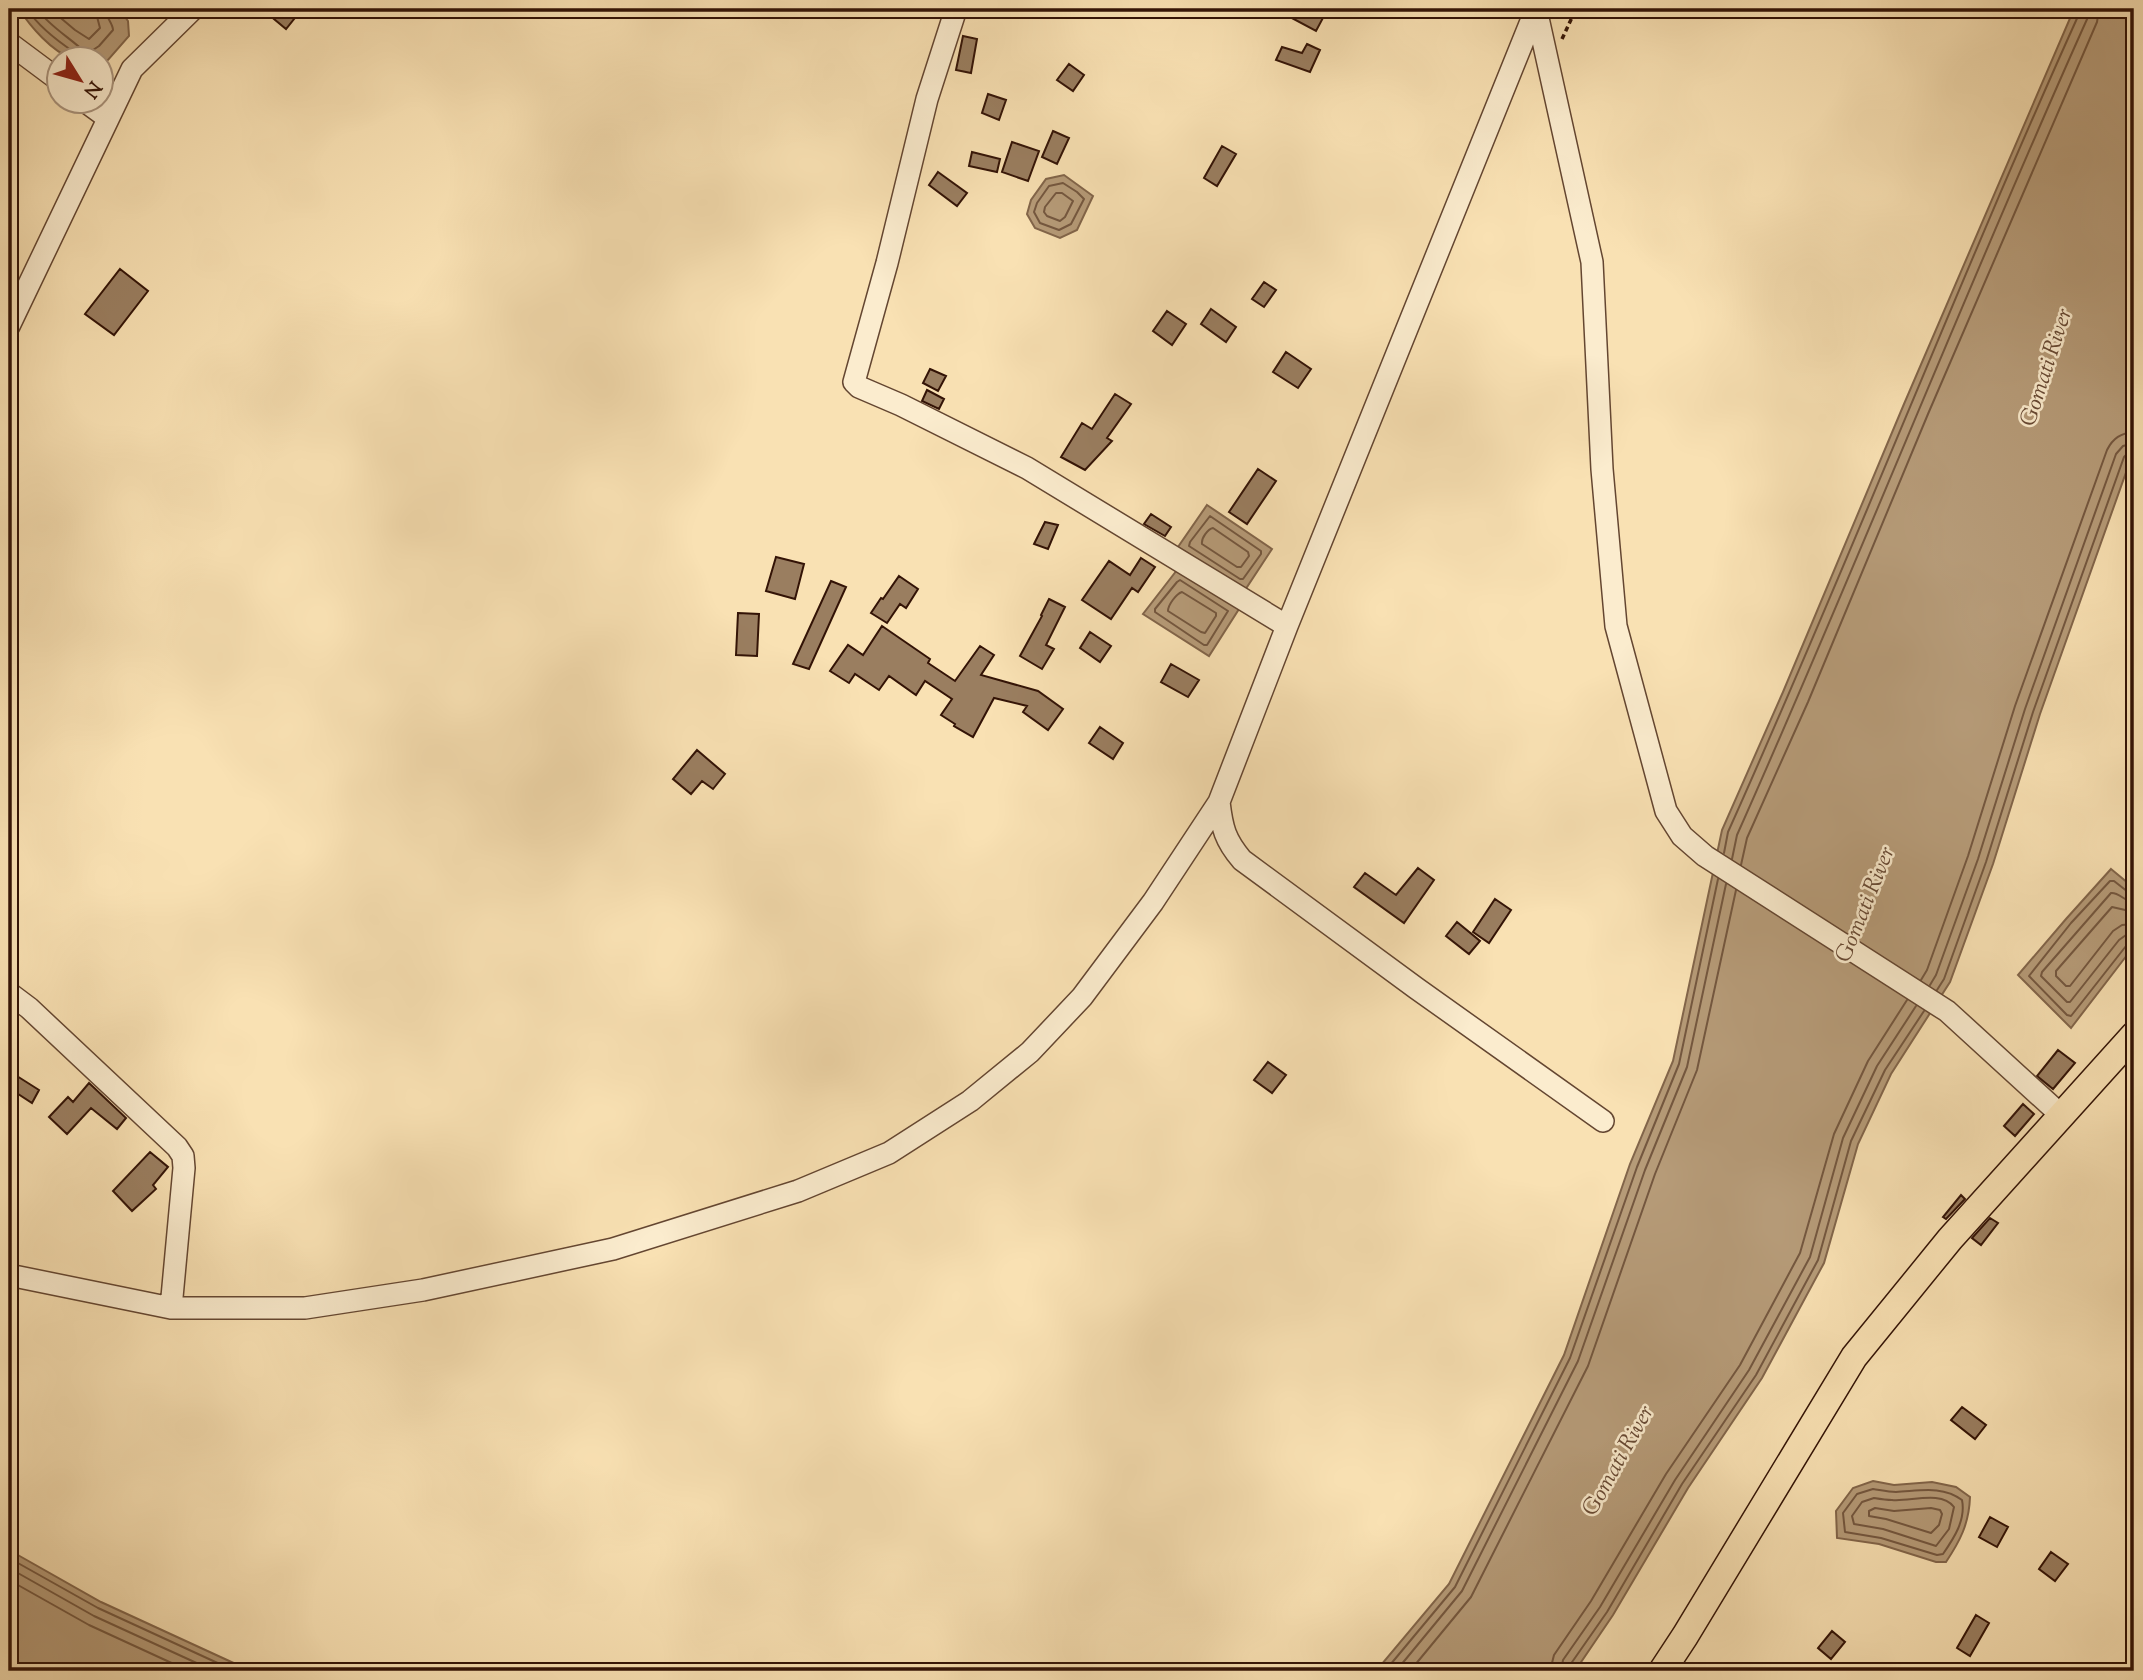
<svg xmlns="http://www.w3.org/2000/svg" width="2143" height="1680" viewBox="0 0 2143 1680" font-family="'Sorts Mill Goudy',serif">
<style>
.water{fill:#b69b78;stroke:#82654a;stroke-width:2}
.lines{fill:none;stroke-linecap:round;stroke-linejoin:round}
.shore{stroke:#74573f;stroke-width:2}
.building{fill:#9a7e60;stroke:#331306;stroke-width:2}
.minor-casing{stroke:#644631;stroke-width:24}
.major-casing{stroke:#331306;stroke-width:29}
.path{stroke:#331306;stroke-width:3.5;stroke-dasharray:5 3.5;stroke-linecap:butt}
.minor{stroke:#fbecce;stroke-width:21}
.major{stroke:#f9e1b3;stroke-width:26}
.labels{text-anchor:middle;stroke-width:5;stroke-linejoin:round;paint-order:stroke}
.water-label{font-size:23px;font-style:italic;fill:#674934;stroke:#fbecce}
</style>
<rect width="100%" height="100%" fill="#f9e1b3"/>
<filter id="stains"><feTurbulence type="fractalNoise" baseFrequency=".00286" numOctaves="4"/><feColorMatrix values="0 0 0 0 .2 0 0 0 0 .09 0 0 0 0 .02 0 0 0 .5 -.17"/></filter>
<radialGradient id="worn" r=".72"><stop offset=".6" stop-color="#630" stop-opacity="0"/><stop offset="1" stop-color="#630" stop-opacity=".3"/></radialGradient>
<path class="water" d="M19,9h100l9,12 1,15 -21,24 -6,2v-2c-9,0 -21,1 -29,-1 -21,-7 -43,-33 -54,-50z
M2074,9h60v441l-94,264 -47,150 -43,118 -59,92 -33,70 -34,119 -62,115 -74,110 -75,127 -38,56h-199l73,-87 115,-229 66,-191 43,-103 49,-231 61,-138 121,-288z
M1064,175l29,21 -16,34 -17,8 -25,-10 -8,-14 4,-14 15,-21z
M1207,505l65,44 -27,41 -67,-43z
M1177,570l62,39 -30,47 -66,-42z
M2111,869l23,19v58l-63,82 -53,-53 48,-56z
M1873,1481l21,4 38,-3 24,5 14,10c-1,27 -10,44 -24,65h-10l-57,-18 -42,-6 -1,-27 17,-23z
M9,1550l92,52 150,69h-242z"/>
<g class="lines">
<path class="shore" d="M27,9c12,18 29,31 47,43l2,8
M37,9c13,18 35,30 50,45l12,-8 14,-16c0,-7 -8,-13 -7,-21
M50,9l25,21 14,9 11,-11 -5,-19
M1063,183l14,9 7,7 -13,25 -12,6 -19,-7 -6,-11 3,-9 12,-17z
M1056,193h6l11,8 -8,16 -5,4 -13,-5 -3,-4 1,-5z
M1210,516l51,35v3l-18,25h-3l-51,-33 1,-4z
M1213,528l35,24 1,4 -8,11h-4l-35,-23c-1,-6 6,-15 11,-16z
M1180,580l48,31 -21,34h-3l-49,-33v-3l22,-27z
M1182,592l34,21v3l-11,17 -4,-1 -33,-21c0,-6 8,-17 14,-19z
M1724,853l4,-21c122,-271 229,-548 351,-818l1,-5
M1732,859l5,-24c121,-271 229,-547 351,-818l1,-8
M1741,865l6,-27 61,-136 120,-288 169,-392 2,-13
M2134,893l-6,-1 -14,-11h-4l-39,42 -42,53 38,39 4,1 55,-70 8,-3
M2134,902c-9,0 -15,-10 -23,-9l-69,79 -1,4 26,26h3l49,-62 7,-5 8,-1
M2134,912l-22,-5 -56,64v5l10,10h4l43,-55 9,-6 12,-1
M1921,980l6,-10 41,-114 47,-150 92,-256c6,-12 14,-17 27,-18
M1930,985l6,-10 42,-116 47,-150 91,-255 7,-8 11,-3
M1937,990l7,-11 42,-117 47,-150 91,-255 4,-4 6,-1
M1873,1489c7,1 15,3 23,3 23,-1 46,-7 66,8 4,20 -8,38 -19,54l-6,1 -56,-17 -36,-6 -2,-19 14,-19z
M1874,1498c6,1 12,2 18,2 18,2 49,-10 62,7l-5,22 -13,17 -53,-17 -29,-5 -2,-8 10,-14z
M1875,1508l19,3 37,-3 9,2 2,4 -3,11 -8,8 -45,-14 -17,-3v-5z
M9,1558l89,50 137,63
M9,1568l85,48 120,55
M9,1580l80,45 100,46
M1385,1671l70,-84 115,-229 67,-191 42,-103 39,-185
M1396,1671l66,-80 116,-230 67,-191 42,-103 39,-183
M1410,1671l61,-74 117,-231 67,-192 42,-104 39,-180
M1550,1671l4,-16 37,-54 75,-127 74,-109 60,-112 34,-119 34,-73 39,-61
M1561,1671l2,-11 37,-53 75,-127 74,-110 61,-113 33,-119 34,-72 39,-60
M1569,1671l1,-6 37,-53 75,-128 74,-109 62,-115 33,-119 34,-71 39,-59"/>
</g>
<path class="building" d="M262,9h40l-16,20z
M1275,9h35l14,7 -8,15z
M963,36l14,3 -6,34 -15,-3z
M1307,44l13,6 -10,22 -34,-12 6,-13 20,6z
M1069,64l15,11 -11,16 -16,-11z
M988,94l18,6 -7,20 -17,-7z
M1053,131l16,7 -12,26 -15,-7z
M1012,142l27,9 -11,30 -26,-9z
M1222,146l14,8 -19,32 -13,-8z
M972,152l28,7 -3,13 -28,-6z
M938,172l29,21 -10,13 -28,-21z
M120,269l28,22 -34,44 -29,-21z
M1264,282l12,8 -12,17 -12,-8z
M1211,309l25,18 -10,15 -25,-18z
M1167,311l19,13 -14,21 -19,-14z
M1286,352l25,17 -13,19 -25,-16z
M930,369l16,7 -8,15 -15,-8z
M927,390l17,9 -5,10 -17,-8z
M1115,394l16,10 -24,34 5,3 -27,29 -24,-13 21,-34 10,6z
M1258,469l18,12 -29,43 -18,-12z
M1151,514l20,13 -6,9 -21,-12z
M1045,522l13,3 -10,24 -14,-5z
M776,557l28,7 -9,35 -29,-8z
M1141,558l14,9 -17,25 -6,-4 -21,31 -29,-19 27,-39 21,14z
M899,576l19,13 -12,19 -6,-4 -13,19 -16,-10 10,-15 2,1z
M831,581l15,6 -37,82 -16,-5z
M1049,599l16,8 -19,38 8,4 -12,20 -22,-13 22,-40 -1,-1z
M738,613l21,1 -2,42 -21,-1z
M882,626l48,33 -2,4 27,18 25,-35 14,9 -13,20 57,16 25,18 -15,21 -25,-18 4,-6 -33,-8 -21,39 -19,-11 1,-2 -14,-9 11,-16 -27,-18 -9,14 -27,-19 -10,14 -24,-16 -6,9 -19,-12 18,-26 15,10z
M1090,632l21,14 -11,16 -20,-14z
M1171,664l28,16 -11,17 -27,-15z
M1100,727l23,16 -10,16 -24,-16z
M697,750l28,24 -12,15 -11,-8 -11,13 -18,-15z
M1418,868l16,12 -30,43 -50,-36 11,-14 31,22z
M1495,899l16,11 -22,33 -16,-11z
M1457,922l23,19 -11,13 -23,-18z
M2058,1050l17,13 -22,26 -16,-13z
M1268,1062l18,13 -14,18 -18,-13z
M9,1071l30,19 -7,13 -23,-15z
M89,1083l37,35 -9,11 -26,-21 -24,26 -18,-17 19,-20 5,5z
M2023,1104l11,10 -19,22 -11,-10z
M150,1152l18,15 -15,18 3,4 -24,22 -19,-20z
M1961,1195l4,4 -19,20 -3,-2z
M1990,1218l8,5 -17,22 -9,-7z
M1962,1407l24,18 -11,14 -24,-19z
M1990,1517l18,10 -11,20 -18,-10z
M2051,1552l17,12 -13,17 -16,-12z
M1976,1615l13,8 -19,33 -13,-8z
M1832,1631l13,11 -14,17 -13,-11z"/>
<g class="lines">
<defs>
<path id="minor" d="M956,9l-29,90 -40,164 -33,119 5,5 42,18 126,63 260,158
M1536,9l56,253 10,207 14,157 50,185 16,25 23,20 242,155 115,105
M9,43l51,38
M86,102l22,16
M9,326l123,-257 61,-60
M1219,802c3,26 6,38 23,58l174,128 187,133
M9,993l20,15 148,139 6,9 1,12 -13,140
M9,1275l162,33h134l118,-18 190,-41 185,-58 91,-38 81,-52 60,-49 52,-55 71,-95 66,-100 68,-176 249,-617"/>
<path id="major" d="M1662,1671l23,-35 169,-279 96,-118 184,-204"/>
</defs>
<use href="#minor" class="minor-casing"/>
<use href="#major" class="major-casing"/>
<path class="path" d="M1562,39l14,-30"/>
<use href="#minor" class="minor"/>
<use href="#major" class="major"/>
</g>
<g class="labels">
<g class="water-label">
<text transform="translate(2045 367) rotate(-72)" y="8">Gomati River</text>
<text transform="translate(1864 904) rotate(-68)" y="8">Gomati River</text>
<text transform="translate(1617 1460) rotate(-61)" y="8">Gomati River</text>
</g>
</g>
<rect width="2143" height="1680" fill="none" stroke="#f9e1b3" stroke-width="35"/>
<rect x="10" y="10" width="2122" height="1659" fill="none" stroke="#331306" stroke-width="3.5"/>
<rect x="18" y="18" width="2108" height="1645" fill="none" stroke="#331306" stroke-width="2"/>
<g transform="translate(80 80) rotate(127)"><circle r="33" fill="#fbecce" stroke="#ab957e" stroke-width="2"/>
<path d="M0-5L12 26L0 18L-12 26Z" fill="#8f2418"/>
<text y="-10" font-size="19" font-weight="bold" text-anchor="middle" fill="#331306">N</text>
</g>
<rect width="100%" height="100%" filter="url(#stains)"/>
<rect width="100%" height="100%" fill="url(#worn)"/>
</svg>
